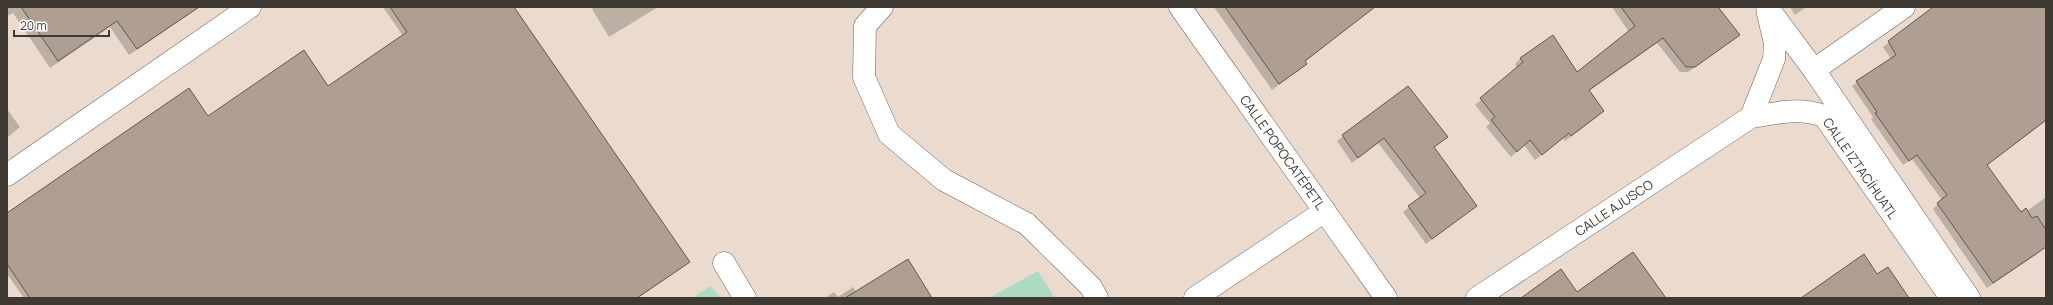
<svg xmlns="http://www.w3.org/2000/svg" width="2053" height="305" viewBox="0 0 2053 305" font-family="Manrope,sans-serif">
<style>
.green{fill:#aedbc4}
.shadow{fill:#0003}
.building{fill:#ae9f92;stroke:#65574c}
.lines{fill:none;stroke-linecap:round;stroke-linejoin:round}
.minor-casing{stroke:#6f6156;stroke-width:23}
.major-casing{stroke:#6f6156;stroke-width:23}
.minor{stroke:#fff;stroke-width:22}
.major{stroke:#fff;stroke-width:22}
.labels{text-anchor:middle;stroke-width:4;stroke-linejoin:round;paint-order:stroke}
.street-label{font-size:13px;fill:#3f3934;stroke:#fff}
</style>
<rect width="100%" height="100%" fill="#ebdbce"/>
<path class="green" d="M1038,271l17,27h-66z
M710,286l12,12h-30z"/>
<path class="shadow" d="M7,7h193l-71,48 -19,-28 -60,41 -37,-55 -6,3z
M383,7h130l176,255 -51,36h-614l-17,-24v-60l200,-97 121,-30 75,-51z
M594,7h64l-49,30 -17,-28z
M1214,7h148l4,5 -61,50v2l-6,6 -27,20z
M1612,7h104l20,30 -48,35h-8l-23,-29 -68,48 14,20 -6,6 -32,24 -2,-3 -28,22 -11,-15 -13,12 -25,-30 4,-4 -15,-18 42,-37 -2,-4 5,-5 32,-22 25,36 52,-41z
M1790,7h16l-11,8z
M1935,7h111v114l-60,45 35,48 6,-3 19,-14v48l-10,10 -49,33 -54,-79 9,-9 -30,-41 -9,6 -32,-46 2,-2 -21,-31 39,-27 -8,-12z
M1408,87l38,50 -13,11 43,58 -50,38 -23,-32 17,-14 -42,-55 -26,20 -15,-22z
M7,109l13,18 -13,11z
M853,287l3,5 59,6h-90l9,-6 4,5z"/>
<path class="building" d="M21,7h178l-62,42 -20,-28 -59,40z
M390,7h124l176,255 -53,36h-607l-23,-34v-51l182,-125 19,28 96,-66 24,36 79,-54z
M1225,7h150l-70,54 2,3 -28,20z
M1621,7h97l22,28 -45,32h-9l-23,-29 -74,52 15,21 -33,25 -2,-3 -27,22 -12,-15 -13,12 -26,-32 4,-3 -15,-19 43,-36 -3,-4 33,-23 24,37 58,-46z
M1933,7h113v113l-59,45 34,47 5,-4 6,10 5,-2 9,14v17l-53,36 -56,-80 10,-8 -30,-40 -8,6 -34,-48 2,-1 -21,-31 40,-26 -8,-14z
M1408,86l40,51 -14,10 43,59 -45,33 -24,-33 18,-13 -42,-55 -26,20 -16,-23z
M1633,252l33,46h-145l40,-29 16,23z
M1864,254l13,20 11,-7 21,31h-108z
M908,259l24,39h-87z"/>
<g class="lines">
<defs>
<g id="minor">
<path d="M882,7l-17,19 -1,51 25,57 55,46 83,44 64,63 6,11"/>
<path d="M1767,7l47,63 155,228"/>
<path d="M1814,70l90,-63"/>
<path d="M1751,117l23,-58 1,-16 -7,-29"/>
<path d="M7,175l243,-168"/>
<path d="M724,263l21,35"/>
<path d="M1195,298l130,-87"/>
<path id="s1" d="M1477,298l274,-181c27,-4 47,-10 73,-1l127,182"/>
</g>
<g id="major">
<path id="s2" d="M1180,7l206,291"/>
</g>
</defs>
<use href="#minor" class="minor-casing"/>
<use href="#major" class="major-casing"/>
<use href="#minor" class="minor"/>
<use href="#major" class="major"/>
</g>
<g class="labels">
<g class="street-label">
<text dy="5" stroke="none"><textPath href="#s2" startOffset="178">CALLE POPOCATÉPETL</textPath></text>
<text dy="5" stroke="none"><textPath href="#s1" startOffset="466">CALLE IZTACÍHUATL</textPath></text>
<text dy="5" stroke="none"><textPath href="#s1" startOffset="164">CALLE AJUSCO</textPath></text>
</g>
</g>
<rect width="2053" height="305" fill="none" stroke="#3f3934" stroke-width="16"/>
<path d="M14 30v6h95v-6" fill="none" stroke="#3f3934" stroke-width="2"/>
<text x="20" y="30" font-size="12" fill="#3f3934" stroke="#ffffff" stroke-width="3" paint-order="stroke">20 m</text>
</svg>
